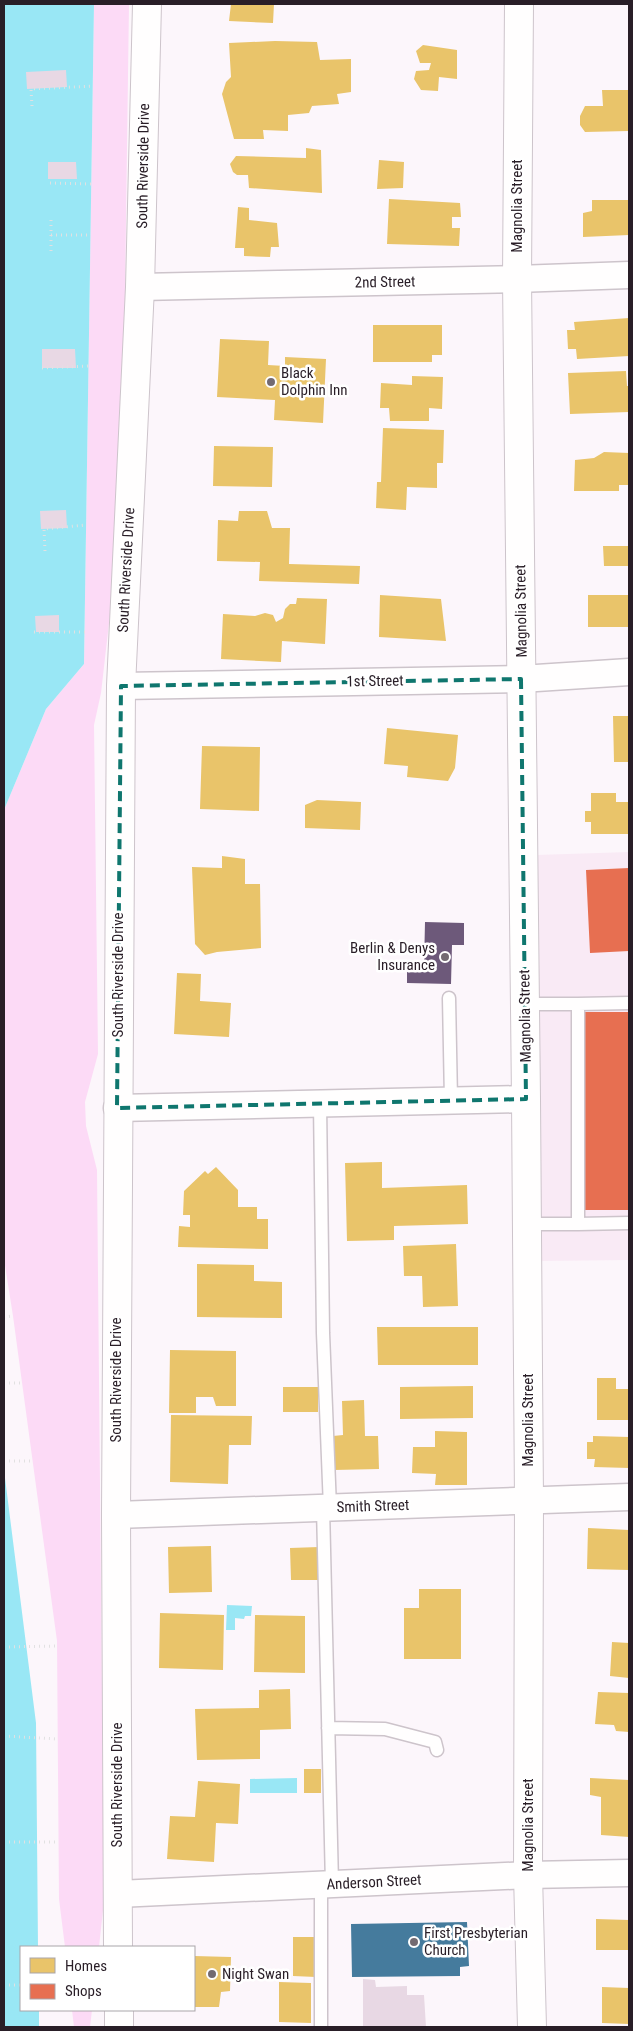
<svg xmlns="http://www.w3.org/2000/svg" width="633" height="2031" viewBox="0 0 633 2031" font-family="'Roboto Condensed',sans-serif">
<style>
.built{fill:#f9eaf5}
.green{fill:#fcdaf6}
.water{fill:#99e7f5}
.homes{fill:#e9c46a}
.shops{fill:#e76f51}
.offices{fill:#6d597a}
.public{fill:#457b9d}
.building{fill:#e8d8e4}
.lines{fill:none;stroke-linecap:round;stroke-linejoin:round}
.lane-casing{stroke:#cdc4cb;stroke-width:15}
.street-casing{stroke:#cdc4cb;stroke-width:29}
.secondary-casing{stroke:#cdc4cb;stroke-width:30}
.path{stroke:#e2e1e2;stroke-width:3;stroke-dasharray:1 4;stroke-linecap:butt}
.lane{stroke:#fffefe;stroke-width:12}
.street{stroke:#fffefe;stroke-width:26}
.secondary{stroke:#fffefe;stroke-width:28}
.marked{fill:none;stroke:#0f766e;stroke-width:4;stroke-dasharray:10 6;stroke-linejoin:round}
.poi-dot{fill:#736a71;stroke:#fff;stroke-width:2}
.labels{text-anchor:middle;stroke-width:5;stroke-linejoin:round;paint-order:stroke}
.street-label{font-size:15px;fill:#291e27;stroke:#fff}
.poi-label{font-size:15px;fill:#291e27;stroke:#fff;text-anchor:start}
</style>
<rect width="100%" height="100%" fill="#fcf6fb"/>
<path class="built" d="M629,852v408l-89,1 -4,-406z"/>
<path class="green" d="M94,4h35l-7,505 -21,184 -7,32 4,329 -13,48 1,24 11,44 7,731 -5,46h-34l-6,-48 -2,-258 -44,-325 -9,-57v-449l42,-101 38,-45z
M72,2010h20l-2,17h-16z"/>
<path class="water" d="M4,4h90l-10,660 -38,45 -42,101z
M4,1470l32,253 2,224h-17v63h18v17h-35z
M227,1605l25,1 -1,10h-6l-1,3 -9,-1v12h-9z
M297,1778v15h-47v-14z"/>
<path class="homes" d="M231,4h43l-1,19 -44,-2z
M275,41l42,1 3,18 31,-1v33l-14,2 2,10 -27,2 -3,7 -21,2v16l-25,-1 1,9h-30l-12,-45 4,-12 5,-5 -2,-34z
M423,45l34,5v29l-18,-2 -1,14 -17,-1 -7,-11 2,-8 13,-1 2,-7h-11l-4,-12z
M602,90h27v41l-44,1 -5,-7v-9l5,-10h18z
M306,148l15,2 1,43 -73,-5 -1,-13h-11l-4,-3 -3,-8 6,-8 70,2z
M379,160l25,2 -1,26 -26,1z
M389,199l71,4 1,14h-9v11h8l-1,18 -72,-2z
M592,200h37v35l-46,2v-24l9,-2z
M238,207l11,1v12l28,3 2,24h-8l-1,10 -26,-1v-8h-9z
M629,318v38l-52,3 -1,-10h-8l-1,-19h8l-1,-8z
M373,325h69v30h-10v7h-59z
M220,339l49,2 -1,24 17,1v-9l41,2 -3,64 -49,-3 1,-20 -58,-3z
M626,371l1,15h2v26l-59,2 -2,-41z
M412,376l31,1 -1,32 -13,-1v13h-39l-1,-13h-9l1,-25 31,2z
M383,428l61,2 -1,33h-6v25l-30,-1 -1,23 -30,-2 1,-26h4z
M214,446l59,1 -1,40 -59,-1z
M604,452l25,1v32h-10v6h-45l1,-31 19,-2z
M239,511h28l5,17h18l-1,36 71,2 -1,18 -100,-3 1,-19 -43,-1 1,-41 20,1z
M603,546h26v20h-25z
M380,595l61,4 5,42 -67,-4z
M588,595h41v32h-41z
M297,598l30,1 -2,45 -43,-3 -1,21 -60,-3 2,-45 32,2 10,-3 8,2 3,7 7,-4 2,-9 5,-5h6z
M613,716h16v46h-15z
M387,728l71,7 -3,33 -7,13 -41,-4 1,-11 -24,-2z
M202,746l58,1 -1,64 -59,-2z
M591,793h25v9h13v32h-38v-12h-6v-11h6z
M317,800l44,2 -1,28 -55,-2v-23z
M222,856l23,3v25h15l1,64 -44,4 -12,3 -10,-11 -3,-77 30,1z
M177,973l24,1 -1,27 31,2 -2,34 -55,-3z
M382,1162v26l85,-3 1,39 -74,2v14l-47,1 -2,-78z
M216,1167l22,23v17h19v12h11v30l-90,-2 1,-21 11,1v-12h-7l1,-24 21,-20 3,3z
M456,1244l2,62 -35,1 -1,-31h-18l-1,-30z
M197,1264l57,1v16l28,1v36l-85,-1z
M377,1327h101v38h-100z
M170,1350l66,1v55h-20l-3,-9h-17v16h-27z
M597,1378h19v11h13v31h-32z
M473,1386v32l-73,1v-32z
M283,1387h35v25h-35z
M364,1400l1,36h13l1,33 -45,1 -1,-34 10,-1 -1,-34z
M171,1415l81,1 -1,29h-22l-1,39 -58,-2z
M435,1431l32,1v53h-32l1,-11 -24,-1 1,-26h22z
M593,1436l36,1v31l-35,-1 1,-8h-8v-17h6z
M588,1528l41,2v40l-42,-1z
M211,1546l1,46 -43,1 -1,-46z
M319,1547v33h-28l-1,-32z
M419,1589h42v70h-57v-51h15z
M160,1613l64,2 -1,55 -64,-2z
M255,1615l50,1v57l-51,-1z
M612,1642l17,1v35l-19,-2z
M290,1689l1,40 -31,1v29l-63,1 -2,-51 64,-1v-18z
M598,1692l31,1v39l-13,-1 -2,-6 -19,-1z
M304,1769h17v24h-17z
M590,1778l39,2v57l-28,-2v-38l-11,-2z
M198,1781l42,3 -2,40 -22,-1 -2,39 -47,-3 3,-43 25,1z
M596,1919l33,1v30h-33z
M293,1937h22l1,40 -23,-1z
M194,1956l37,1 -1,34 -9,1 -2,15h-25z
M279,1982l32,1v40l-32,-1z
M602,1987l27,1v36l-27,-1z"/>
<path class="shops" d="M629,868v83l-39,2 -4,-83z
M585,1012h44v198h-44z"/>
<path class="offices" d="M425,922l39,1v22h-12l-1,39 -44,-1v-17h17z"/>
<path class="public" d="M467,1922l2,44 -9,1v9l-108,1 -1,-53z"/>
<path class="building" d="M66,70l1,17 -40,2 -1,-17z
M48,162h28l1,17h-29z
M42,349h33l1,19h-34z
M66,510l1,18 -26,1 -1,-18z
M59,615v17h-23l-1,-16z
M363,1979l12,1 1,7 31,-1v9h17l2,32h-63z"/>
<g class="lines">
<defs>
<path id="lane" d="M449,998l2,102
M525,1004h53v220h-51
M578,1004l51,-1
M320,1103l3,230 7,175
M578,1224l51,-1
M323,1508l9,376
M328,1728l57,1 50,13 2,8
M321,1885v142"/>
<path id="street" d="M140,287l377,-8 112,-4
M121,686l400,-7 108,-7
M117,1108l409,-9
M116,1515l513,-18
M118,1894l410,-19 101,-2"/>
<path id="secondary" d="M519,4l-2,275 9,820 3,402 -1,374 4,152
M118,1947l-2,-432 5,-829 19,-399 7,-283
M119,2010v17"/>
</defs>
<use href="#lane" class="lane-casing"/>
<use href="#street" class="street-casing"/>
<use href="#secondary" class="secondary-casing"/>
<path class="path" d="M32,106l-1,-17 62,-3
M50,183l41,1
M51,220v32
M51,235h39
M42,368l46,-2
M45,551l-1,-22 42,-4
M34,632h51
M4,1317l9,-1
M4,1383h18
M4,1461h29
M4,1647l53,-1
M4,1736l53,3
M4,1842h54
M4,1985h17"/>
<use href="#lane" class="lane"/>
<use href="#street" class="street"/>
<use href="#secondary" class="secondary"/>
</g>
<path class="marked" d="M521,679l5,420 -409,9 4,-422z"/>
<g class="poi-dot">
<circle cx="271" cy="382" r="5"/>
<circle cx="445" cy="957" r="5"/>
<circle cx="414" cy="1942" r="5"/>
<circle cx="212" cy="1974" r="5"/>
</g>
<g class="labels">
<g class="street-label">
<text transform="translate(143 166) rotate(-89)" y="5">South Riverside Drive</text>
<text transform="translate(517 206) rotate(-90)" y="5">Magnolia Street</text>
<text transform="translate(385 282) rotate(-1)" y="5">2nd Street</text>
<text transform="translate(126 570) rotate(-87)" y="5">South Riverside Drive</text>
<text transform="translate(521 611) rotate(-91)" y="5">Magnolia Street</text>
<text transform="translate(375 681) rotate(-1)" y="5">1st Street</text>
<text transform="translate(118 975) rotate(-90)" y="5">South Riverside Drive</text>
<text transform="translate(525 1016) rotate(-91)" y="5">Magnolia Street</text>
<text transform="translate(116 1380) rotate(-90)" y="5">South Riverside Drive</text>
<text transform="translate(528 1420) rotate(-90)" y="5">Magnolia Street</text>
<text transform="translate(373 1506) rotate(-2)" y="5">Smith Street</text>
<text transform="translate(117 1785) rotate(-90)" y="5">South Riverside Drive</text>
<text transform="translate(528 1825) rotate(-90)" y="5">Magnolia Street</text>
<text transform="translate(374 1882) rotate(-3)" y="5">Anderson Street</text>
</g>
<g class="poi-label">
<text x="281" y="378">Black<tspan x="281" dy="17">Dolphin Inn</tspan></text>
<text x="435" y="953" text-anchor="end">Berlin &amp; Denys<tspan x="435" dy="17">Insurance</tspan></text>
<text x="424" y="1938">First Presbyterian<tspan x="424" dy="17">Church</tspan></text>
<text x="222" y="1979">Night Swan</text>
</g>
</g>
<rect width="633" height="2031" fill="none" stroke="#291e27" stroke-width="10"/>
<rect x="20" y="1946" width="175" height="65" fill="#ffffff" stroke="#a9a5a9"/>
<rect x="30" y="1958" width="25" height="15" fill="#e9c46a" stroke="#a9a5a9"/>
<text x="65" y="1971" font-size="15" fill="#291e27">Homes</text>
<rect x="30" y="1984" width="25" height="15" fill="#e76f51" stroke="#a9a5a9"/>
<text x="65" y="1996" font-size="15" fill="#291e27">Shops</text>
</svg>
